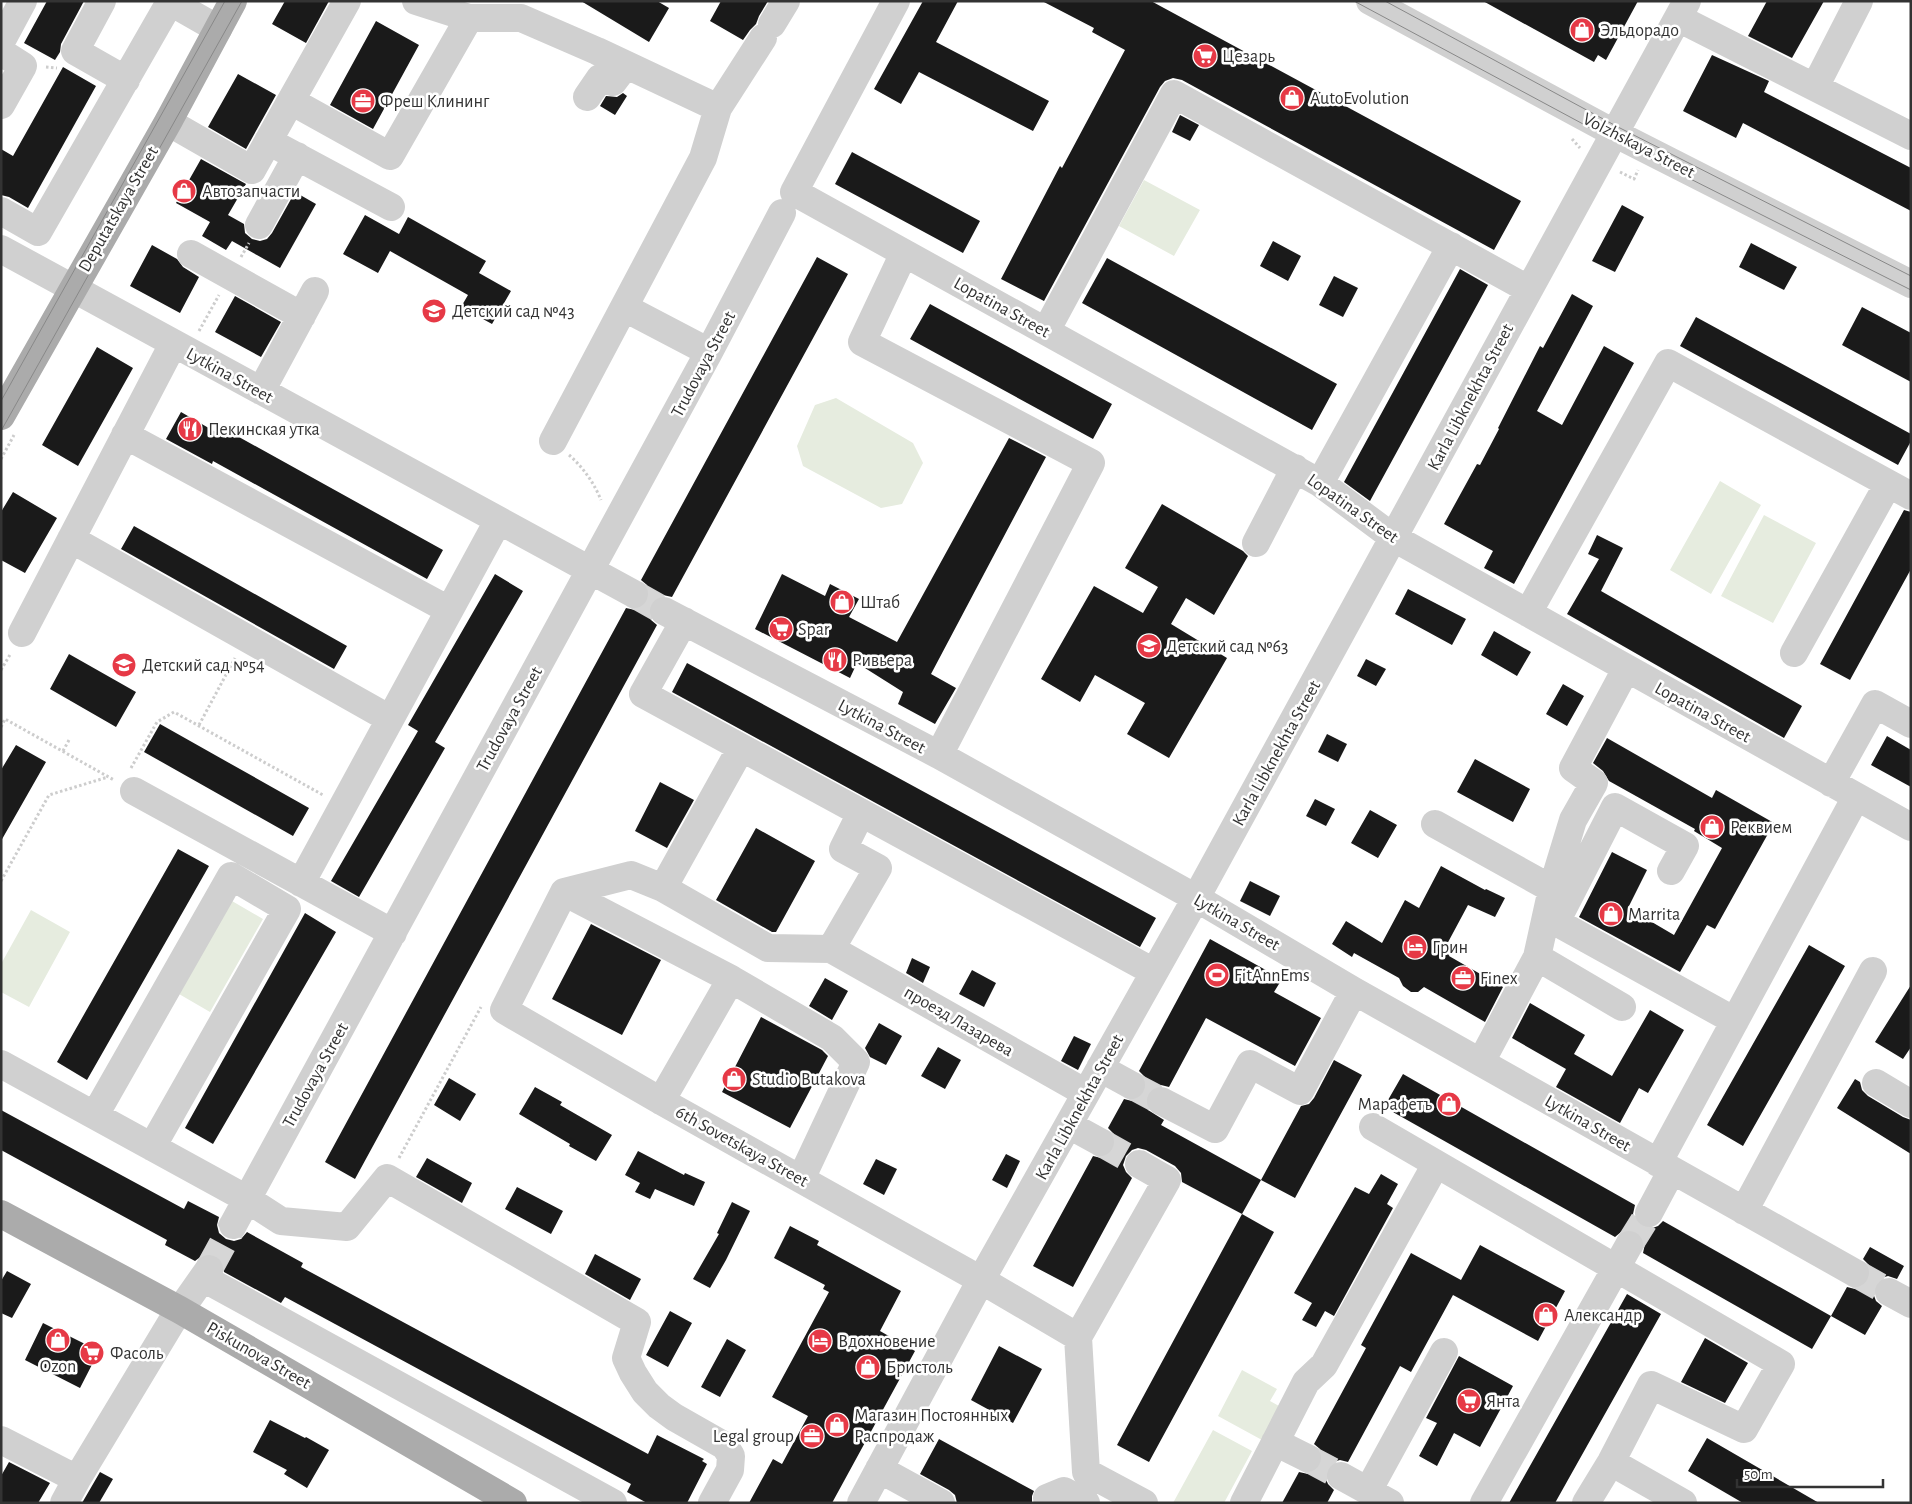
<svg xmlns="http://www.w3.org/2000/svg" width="1912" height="1504" viewBox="0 0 1912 1504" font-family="'Alegreya Sans',sans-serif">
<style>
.green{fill:#e6ecdf}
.building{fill:#1a1a1a}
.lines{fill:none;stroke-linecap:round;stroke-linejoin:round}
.minor-tunnel{stroke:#d6d6d6;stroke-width:28;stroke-dasharray:28 14;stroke-linecap:butt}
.path{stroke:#cdcdcd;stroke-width:3;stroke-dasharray:2.5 2.5;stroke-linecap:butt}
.minor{stroke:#d0d0d0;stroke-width:28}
.major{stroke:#ababab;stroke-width:28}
.tram{stroke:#888;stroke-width:1}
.labels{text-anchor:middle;stroke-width:5;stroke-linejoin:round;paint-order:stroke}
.poi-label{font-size:18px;fill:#333;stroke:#fff;text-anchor:start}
.street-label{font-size:18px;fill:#333;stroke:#fff}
</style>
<rect width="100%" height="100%" fill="#fff"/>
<path class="green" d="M1144,180l56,30 -26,46 -55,-30z
M836,398l77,45 10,20 -21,41 -21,4 -78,-42 -6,-20 18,-41z
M1720,481l41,24 -50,89 -41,-24z
M1764,515l52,28 -43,80 -52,-27z
M232,901l31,18 -53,93 -31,-18z
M31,910l39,22 -41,75 -28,-15v-28z
M1242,1370l35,19 -7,12 9,5 -17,34 -44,-24z
M1213,1430l39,21 -28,52h-51z"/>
<path class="building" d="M47,1h37l-23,43 -1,8 -5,8 -31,-17z
M285,1h44l-23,42 -34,-19z
M581,1h76l12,7 -20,34z
M721,1h47l-9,15 -3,8 -6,6 -7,10 -33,-19z
M923,1h35l-22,41 113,59 -16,30 -114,-59 -18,32 -27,-15z
M1042,1h109l370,200 -27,49 -312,-170 -9,-2 -8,3 -5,6 -116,214 -43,-22 59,-113 2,2 63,-118 -33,-18 2,-4z
M1483,1h155l-32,59 -8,-5 -4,7z
M1767,1h57l-32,57 -44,-22z
M376,21l43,24 -46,84 -43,-24z
M1712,55l57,26 -5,11 147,76v43l-168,-88 -7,15 -53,-27z
M63,67l33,19 -68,122 -19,-11 -8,-2v-46l12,7z
M238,74l38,21 -30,54 -38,-22z
M623,93l4,3 -12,19 -15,-9 6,-10 11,1z
M1180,115l19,10 -9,16 -18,-9z
M852,152l128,69 -17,32 -128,-69z
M201,159l45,25 -18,31 16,9 1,9 7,6 8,2 7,-2 5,-6 23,-41 21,12 -36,64 -48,-27 -6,9 -24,-14 8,-14 -34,-19z
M1622,205l22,12 -29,55 -23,-11z
M365,215l34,19 9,-17 78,44 -7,12 32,18 -19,33 -31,-17 7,-12 -78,-44 -12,22 -35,-19z
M1273,241l28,15 -13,25 -28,-15z
M1751,243l46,24 -13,23 -45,-23z
M152,245l25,14 6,8 16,10 -19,36 -50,-27z
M817,257l31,17 -176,323 -9,-2 -8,3 -5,5 -2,9 3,8 6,5 -302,554 -30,-17 301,-554 9,2 7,-2 5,-6 3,-9 -3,-8 -6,-5z
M1107,258l230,126 -25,46 -230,-127z
M1460,269l28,16 -118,216 -26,-19z
M1334,276l24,12 -15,29 -24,-12z
M1572,294l21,12 -56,105 25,14 42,-79 30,17 -120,221 -30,-16 9,-17 -49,-27 33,-60 3,1 19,-36 -1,-1 42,-82 3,2z
M235,296l46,26 -20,35 -46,-25z
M930,304l182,100 -19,35 -183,-100z
M1862,307l49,26v49l-69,-37z
M1696,317l215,117v7l-13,24 -218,-119z
M97,347l36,21 -55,98 -36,-21z
M181,412l45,26 4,-6 213,118 -16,29 -214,-118 -1,3 -46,-25z
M1009,438l37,19 -115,217 25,14 -21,36 -37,-20 5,-12 -46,-29 -7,15 -95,-49 27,-55 43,22 5,-12 29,15 -10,18 48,25z
M13,492l44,26 -32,55 -24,-13v-48z
M1162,504l81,47 5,5 -34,59 -28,-17 -15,26 56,34 -58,100 -42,-24 18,-31 -50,-28 -15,27 -39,-23 53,-93 49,27 15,-26 -33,-19z
M1904,510l7,2v57l-61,111 -30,-16z
M134,526l213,120 -13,23 -213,-120z
M1597,535l26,13 -22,43 201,115 -18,32 -217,-124 32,-55 -11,-5z
M495,574l28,17 -88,151 10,6 -86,149 -28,-16 87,-150 -10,-6z
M1408,589l58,30 -14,26 -57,-31z
M1494,631l37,21 -14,24 -36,-21z
M69,654l67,38 -20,35 -66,-38z
M1366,659l20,10 -10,17 -19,-10z
M687,663l469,255 -16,29 -468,-255z
M1563,684l21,12 -17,30 -21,-12z
M160,724l149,84 -16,28 -149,-84z
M1327,734l20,10 -9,18 -20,-10z
M1887,736l24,14v37l-40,-22z
M1607,738l105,60 4,-8 58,33 -59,106 -8,-4 -27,47 -101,-55 33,-65 35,18 -19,38 46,27 48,-87 -28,-17 1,-2 -86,-48 -6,-10 -10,-8z
M16,745l30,17 -45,79v-71z
M1475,759l55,30 -17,33 -56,-30z
M660,782l34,18 -27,48 -32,-17z
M1315,799l20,10 -9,17 -20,-10z
M1370,810l27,15 -19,33 -27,-15z
M756,828l59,33 -39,71h-4l-56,-32z
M178,849l31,17 -122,214 -30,-18z
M1441,866l44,24 1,-1 19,9 -10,19 -27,-12 -22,41 6,3 -3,7 54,31 -18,35 -61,-35 -6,5h-7l-8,-6 -4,-8 -45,-25 -2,4 -20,-13 14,-23 36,22 23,-43 14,8z
M1250,881l30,15 -10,20 -30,-15z
M305,913l31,19 -123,212 -28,-16z
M591,924l70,36 -39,75 -70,-36z
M1210,939l72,40 -8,13 47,26 -26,48 -89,-48 -37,69 -8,-2 -8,3 -6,6 -2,8 3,8 16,10 -3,5 100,55 -19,34 -60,-32 -1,-9 -6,-7 -29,-16 -8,-2 -6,2 -6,6 -3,9 3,7 6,6 -59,109 -40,-21 60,-110 8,2 7,-2 6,-7 2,-8 -2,-7 -6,-6 16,-29 8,2 7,-2 6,-7 2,-8 -2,-7 -6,-6z
M1809,945l36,21 -102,180 -36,-21z
M912,958l18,9 -7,16 -17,-10z
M972,970l24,13 -12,24 -25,-13z
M825,978l23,13 -16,29 -23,-14z
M1911,985v62l-8,12 -28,-17z
M1530,1003l55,32 -11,19 38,22 38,-66 34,20 -36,63 -9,-5 -19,35 -64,-36 10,-18 -54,-31z
M761,1017l61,33 6,6 -38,72 -68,-36z
M879,1023l23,13 -16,29 -16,-8 -5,-9z
M1074,1036l17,8 -13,26 -17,-9z
M938,1047l23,13 -16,29 -24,-13z
M1334,1060l28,15 -67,123 -34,-18 40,-74 8,-2 5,-6z
M1403,1074l232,131 -2,9 3,8 5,4 9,3 8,-3 5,-5 168,95 -19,33 -169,-96 2,-9 -2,-7 -6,-5 -9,-3 -7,3 -6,5 -231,-130z
M449,1078l27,16 -16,27 -26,-16z
M1855,1079l5,3 2,8 6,6 35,21 8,3v34l-74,-46z
M535,1087l27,15 -2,3 52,30 -16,26 -27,-15 1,-2 -51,-30z
M1,1110l183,99 4,-8 31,16 -2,8 2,8 7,6 8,2 7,-2 6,-7 56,31 -2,4 347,187 9,-19 47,24 -2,2 5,3 -20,39h-40l-20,-11 4,-8 -346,-187 -4,6 -57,-31 -1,-9 -5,-7 -8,-3 -7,2 -8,6 -30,-16 2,-5 -166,-90z
M638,1151l46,24 1,-2 20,9 -11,24 -39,-17 -5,10 -15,-7 5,-9 -15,-8z
M1006,1154l14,7 -13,27 -15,-8z
M427,1158l45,25 -10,20 -46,-26z
M876,1159l21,10 -13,26 -21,-11z
M1381,1174l17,10 -11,20 6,4 -59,108 -9,-5 -9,16 -14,-7 10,-17 -18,-10 61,-106 14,7z
M517,1187l46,24 -12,23 -46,-25z
M732,1202l18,9 -24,49 -16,28 -17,-9 26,-45 -2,-1z
M1242,1214l32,18 -125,230 -32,-17z
M790,1226l29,15 -2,4 84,46 -21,40 35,20 -83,152h-83l24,-44 9,5 26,-48 -36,-19 57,-105 -6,-3 2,-4 -51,-27z
M1480,1245l85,46 -27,50 -85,-46 -42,77 -11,-6 -52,96 -8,-2 -7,2 -5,6 -3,9 3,7 6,6 -7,13h-45l17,-31 9,2 7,-3 6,-6 1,-8 -2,-8 -6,-5 52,-96 -5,-3 50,-92 50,27z
M1870,1247l34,19 -7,13 -9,-3 -7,2 -5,6 -3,9 3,8 6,5 -17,29 -34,-19 16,-29 8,2 8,-2 6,-7 2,-7 -2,-8 -6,-6z
M595,1254l46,25 -11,21 -45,-26z
M7,1271l24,13 -19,34 -11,-5v-32z
M1627,1294l34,20 -106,189h-46z
M670,1311l22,12 -24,44 -22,-12z
M43,1323l56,28 -19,37 -55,-28z
M1705,1338l43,25 -23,40 -44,-21z
M727,1339l19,11 -26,47 -19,-10z
M999,1346l43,23 -29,54 -42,-23z
M1459,1356l54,30 -33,61 -26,-14 -17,33 -18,-10 18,-33 -11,-5z
M270,1420l35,18 1,-1 23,13 -22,38 -23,-14 3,-4 -34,-18z
M1707,1438l112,65h-76l-55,-32z
M939,1439l95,52 -2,5v7h-75l-2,-8 -6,-5 -29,-16z
M9,1462l41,21 -12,20h-37v-27z
M100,1472l13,7 -14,24h-17z"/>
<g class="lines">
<path class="minor-tunnel" d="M634,594l30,17
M1131,1085l30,16
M1100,1142l39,22
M1629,1245l20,-32
M209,1269l24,-44
M1855,1273l34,19
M1307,1458l34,18"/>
<path class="path" d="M46,67l11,1
M1572,139l8,9
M1620,172l14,7 4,-9
M241,257l8,-14
M199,331l20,-36
M569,455c14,12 25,28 32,45
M1,459l13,-24
M1,670l10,-17
M199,725l36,-67
M1,727l4,-8 109,61
M63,751l6,-11
M131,768l26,-46 17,-10 149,83
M1,881l48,-86 59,-18
M399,1158l82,-151"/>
<path class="minor" d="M102,1l-27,50 51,29
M169,1l49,28
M416,1l53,17h52l76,33 121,57
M896,1l-102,191 526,291 74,55 517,289
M1370,1l244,132 297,151
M1678,18l233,118
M772,24l14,-23
M1,42l22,-41
M1,52l22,14 -22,39
M1815,87l44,-86
M587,97l13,-19 13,4 13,-17
M291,101l99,55 79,-138
M168,122l84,48 95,-169
M268,141l123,66
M1,211l37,21 132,-230
M259,225l38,-69
M1,249l633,345
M904,253l-42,89 229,121 -152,292
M191,254l111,62
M625,308l84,44
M1046,331l128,-237 354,195
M261,391l54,-100
M125,435l324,175
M553,441l150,-283 15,-50 45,-70
M1320,483l131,-237
M71,539l319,180
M1256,543l39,-75
M664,611l275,144 257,143 158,93 501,282
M1528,613l140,-250 243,133
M684,621l-41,73 511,278
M22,633l151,-289
M1794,653l94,-169
M741,748l-78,140 105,60 63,1 255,144
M1831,783l44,-79 36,20
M134,791l259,142
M1435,824l117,65
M1671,871l14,-25 -70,-39 -59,115 179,99
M301,883l197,-362
M663,888l-32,-13 -67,17 167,87 101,59 24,24 -55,117
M564,892l-60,118 157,91 320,179 97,57 8,135 58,31
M831,949l47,-81 -35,-19 18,-36
M1537,957l85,50
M1481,1062l56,-105 15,-68 21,-69 21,-37 -21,-15 53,-99
M1,1064l246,135 34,22 66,6 40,-49 250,144 -11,36 7,15 12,19 14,14 15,11 51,29 6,10 -1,14 -18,33
M1100,1068l31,17
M1876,1083l35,21
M661,1101l70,-122
M1161,1101l54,28 35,-65 50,27 54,-100
M95,1115l136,-239 56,33 -135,238
M1069,1125l31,17
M1373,1127l408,237 -37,65 -93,-44 -40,77 -25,41
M1658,1163l198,-366
M1744,1211l129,-240
M1649,1213l23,-43
M233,1225l476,-873 73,-139
M203,1278l410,225
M1889,1292l22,12
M1078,1337l89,-157 -28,-16
M1,1440l76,39
M1275,1442l32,16
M1611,1462l72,41
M879,1469l62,34
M1341,1476l49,27
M1368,1491l76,-139
M1047,1498l17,-7 22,12
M64,1503l13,-24 94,-156 38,-54
M861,1503l120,-223 215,-382 491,-897
M1244,1503l62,-121 18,-17 112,-201
M1484,1503l145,-258"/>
<path class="major" d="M1,416l167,-294 65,-121
M1,1214l179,96 333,193"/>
<path class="tram" d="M1354,1l257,138 300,151
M1385,1l233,126 293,149
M1,401l224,-400
M1,431l241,-430"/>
</g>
<defs>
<symbol id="shop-disc" viewBox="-11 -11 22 22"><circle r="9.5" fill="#e63946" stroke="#fff"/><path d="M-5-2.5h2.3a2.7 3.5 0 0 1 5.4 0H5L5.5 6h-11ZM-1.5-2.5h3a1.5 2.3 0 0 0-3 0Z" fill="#fff"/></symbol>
<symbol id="supermarket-disc" viewBox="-11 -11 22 22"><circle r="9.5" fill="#e63946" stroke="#fff"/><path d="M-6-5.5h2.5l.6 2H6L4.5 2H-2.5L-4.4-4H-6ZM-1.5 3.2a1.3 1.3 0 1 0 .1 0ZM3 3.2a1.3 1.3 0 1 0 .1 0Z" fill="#fff"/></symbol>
<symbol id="office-disc" viewBox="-11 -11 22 22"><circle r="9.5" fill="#e63946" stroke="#fff"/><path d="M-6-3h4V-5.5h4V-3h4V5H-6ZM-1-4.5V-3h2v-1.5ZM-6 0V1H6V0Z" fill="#fff"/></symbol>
<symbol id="school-disc" viewBox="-11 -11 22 22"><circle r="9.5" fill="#e63946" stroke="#fff"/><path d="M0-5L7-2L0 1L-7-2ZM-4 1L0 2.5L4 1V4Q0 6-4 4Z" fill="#fff"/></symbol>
<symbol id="restaurant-disc" viewBox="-11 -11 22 22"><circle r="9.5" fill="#e63946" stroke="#fff"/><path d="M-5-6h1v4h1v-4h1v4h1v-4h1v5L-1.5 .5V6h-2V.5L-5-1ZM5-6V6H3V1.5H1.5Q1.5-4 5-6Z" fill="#fff"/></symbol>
<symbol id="hotel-disc" viewBox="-11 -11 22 22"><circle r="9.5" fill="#e63946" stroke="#fff"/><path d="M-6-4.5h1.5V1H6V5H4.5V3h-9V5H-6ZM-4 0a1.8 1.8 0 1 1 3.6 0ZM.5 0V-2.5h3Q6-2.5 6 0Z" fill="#fff"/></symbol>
<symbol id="stadium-disc" viewBox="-11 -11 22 22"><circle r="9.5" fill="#e63946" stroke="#fff"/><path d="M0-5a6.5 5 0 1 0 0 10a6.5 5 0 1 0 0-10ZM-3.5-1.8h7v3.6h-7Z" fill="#fff"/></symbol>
</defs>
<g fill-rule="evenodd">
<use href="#shop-disc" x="1568" y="16" width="28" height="28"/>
<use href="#supermarket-disc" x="1191" y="42" width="28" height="28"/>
<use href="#shop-disc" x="1278" y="84" width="28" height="28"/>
<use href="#office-disc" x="349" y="87" width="28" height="28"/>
<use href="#shop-disc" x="170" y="177" width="28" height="28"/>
<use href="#school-disc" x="420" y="297" width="28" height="28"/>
<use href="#restaurant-disc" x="176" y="415" width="28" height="28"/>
<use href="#shop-disc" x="828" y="588" width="28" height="28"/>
<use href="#supermarket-disc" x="767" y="615" width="28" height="28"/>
<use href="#school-disc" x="1135" y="632" width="28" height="28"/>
<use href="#restaurant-disc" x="821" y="646" width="28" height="28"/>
<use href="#school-disc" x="110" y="651" width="28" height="28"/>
<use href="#shop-disc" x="1698" y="813" width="28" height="28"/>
<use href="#shop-disc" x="1597" y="900" width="28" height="28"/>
<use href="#hotel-disc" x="1401" y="933" width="28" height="28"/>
<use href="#stadium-disc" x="1203" y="961" width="28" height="28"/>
<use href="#office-disc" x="1449" y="964" width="28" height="28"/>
<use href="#shop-disc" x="720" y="1065" width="28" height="28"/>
<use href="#shop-disc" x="1435" y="1090" width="28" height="28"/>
<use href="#shop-disc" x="1532" y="1301" width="28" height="28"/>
<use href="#shop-disc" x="44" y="1326" width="28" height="28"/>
<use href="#hotel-disc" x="806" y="1327" width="28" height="28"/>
<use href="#supermarket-disc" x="78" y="1339" width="28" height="28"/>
<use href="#shop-disc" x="854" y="1353" width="28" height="28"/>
<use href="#supermarket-disc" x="1455" y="1387" width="28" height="28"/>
<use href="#shop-disc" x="823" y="1411" width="28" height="28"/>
<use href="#office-disc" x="798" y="1422" width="28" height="28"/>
</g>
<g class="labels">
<g class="poi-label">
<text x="1600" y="36">Эльдорадо</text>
<text x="1222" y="62">Цезарь</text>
<text x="1310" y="104">AutoEvolution</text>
<text x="380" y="107">Фрeш Клининг</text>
<text x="202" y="197">Автозапчасти</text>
<text x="452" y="317">Детский сад №43</text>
<text x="208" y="435">Пекинская утка</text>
<text x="860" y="608">Штаб</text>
<text x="798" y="635">Spar</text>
<text x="1166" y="652">Детский сад №63</text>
<text x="852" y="666">Ривьера</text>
<text x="142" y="671">Детский сад №54</text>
<text x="1730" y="833">Реквием</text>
<text x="1628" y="920">Marrita</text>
<text x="1432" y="953">Грин</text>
<text x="1234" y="981">FitAnnEms</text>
<text x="1480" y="984">Finex</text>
<text x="752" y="1085">Studio Butakova</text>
<text x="1432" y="1110" text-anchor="end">Марафетъ</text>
<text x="1564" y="1321">Александр</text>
<text x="838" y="1347">Вдохновение</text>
<text x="110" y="1359">Фасоль</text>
<text x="58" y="1372" text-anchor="middle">Ozon</text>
<text x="886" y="1373">Бристоль</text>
<text x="1486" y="1407">Янта</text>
<text x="854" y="1421">Магазин Постоянных<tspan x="854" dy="21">Распродаж</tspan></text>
<text x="794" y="1442" text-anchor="end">Legal group</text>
</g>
<g class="street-label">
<text transform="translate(1639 145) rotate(27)" y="6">Volzhskaya Street</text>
<text transform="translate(118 209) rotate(-60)" y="6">Deputatskaya Street</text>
<text transform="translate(1002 307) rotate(29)" y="6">Lopatina Street</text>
<text transform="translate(703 364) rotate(-62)" y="6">Trudovaya Street</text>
<text transform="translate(230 375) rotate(29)" y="6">Lytkina Street</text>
<text transform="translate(1470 397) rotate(-62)" y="6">Karla Libknekhta Street</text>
<text transform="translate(1353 508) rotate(35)" y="6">Lopatina Street</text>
<text transform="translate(1703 712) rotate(29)" y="6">Lopatina Street</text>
<text transform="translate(509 719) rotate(-61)" y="6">Trudovaya Street</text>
<text transform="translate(882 726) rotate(28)" y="6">Lytkina Street</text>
<text transform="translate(1276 753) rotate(-61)" y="6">Karla Libknekhta Street</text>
<text transform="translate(1237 922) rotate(30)" y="6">Lytkina Street</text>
<text transform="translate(959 1021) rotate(30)" y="6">проезд Лазарева</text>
<text transform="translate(315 1075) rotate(-61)" y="6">Trudovaya Street</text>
<text transform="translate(1079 1107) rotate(-61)" y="6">Karla Libknekhta Street</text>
<text transform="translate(1588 1123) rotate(30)" y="6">Lytkina Street</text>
<text transform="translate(742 1146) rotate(29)" y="6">6th Sovetskaya Street</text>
<text transform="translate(259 1355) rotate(30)" y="6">Piskunova Street</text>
</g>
</g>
<rect width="1912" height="1504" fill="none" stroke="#333333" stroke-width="5"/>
<path d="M1737 1479v8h146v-8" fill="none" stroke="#333333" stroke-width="2.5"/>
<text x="1744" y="1479" font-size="15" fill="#333333" stroke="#ffffff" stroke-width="4" paint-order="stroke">50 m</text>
</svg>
